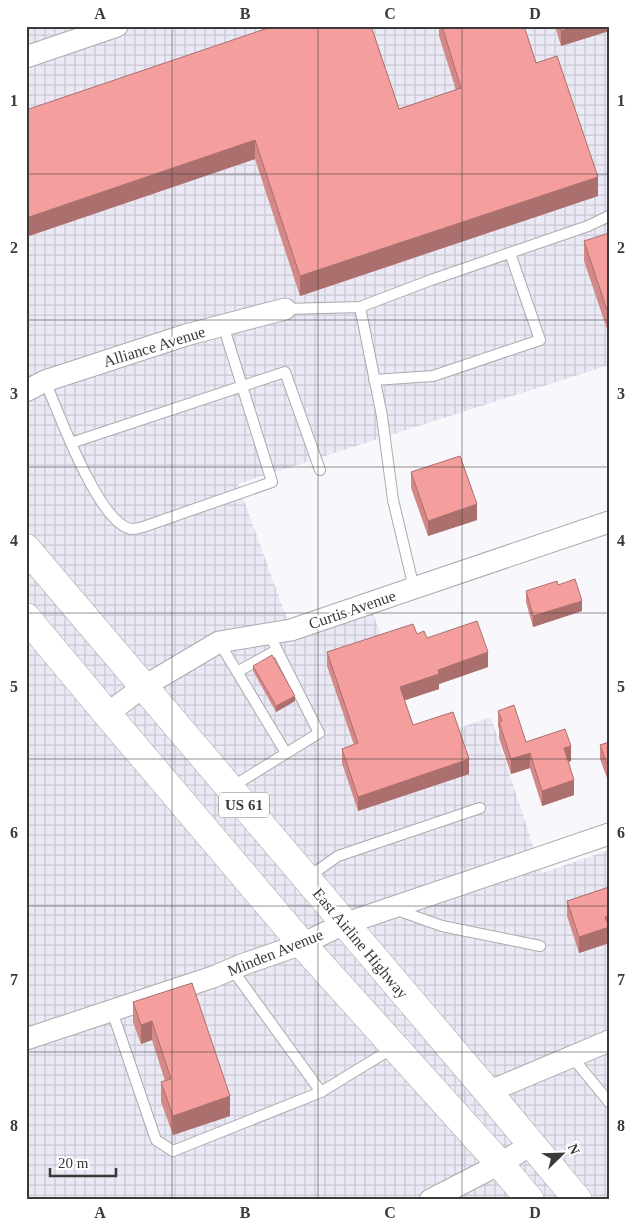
<svg xmlns="http://www.w3.org/2000/svg" width="635" height="1226" viewBox="0 0 635 1226" font-family="'Times New Roman',serif">
<style>
.industrial{fill:url(#industrial-grid)}
.lines{fill:none;stroke-linecap:round;stroke-linejoin:round}
.service-casing{stroke:#abaaae;stroke-width:12}
.minor-casing{stroke:#abaaae;stroke-width:23}
.trunk-casing{stroke:#abaaae;stroke-width:29}
.service{stroke:#fff;stroke-width:10}
.minor{stroke:#fff;stroke-width:21}
.trunk{stroke:#fff;stroke-width:28}
.wall{fill:#d28987}
.shaded-wall{fill:#ab6f6e}
.building{fill:#f49f9d;stroke:#ab6f6e}
.grid{fill:none;stroke:#3a3a3b;stroke-width:1;stroke-opacity:0.55}
.labels{text-anchor:middle;stroke-width:4;stroke-linejoin:round;paint-order:stroke}
.shield{fill:#fff;stroke:#757576;stroke-width:1}
.shield-label{font-size:15px;font-weight:bold;fill:#3a3a3b}
.street-label{font-size:16px;fill:#3a3a3b;stroke:#fff}
.neatline{fill:none;stroke:#3a3a3b;stroke-width:2}
.grid-label{font-size:16px;text-anchor:middle;font-weight:bold;fill:#3a3a3b}
</style>
<defs>
<pattern id="industrial-grid" width="8" height="8" patternUnits="userSpaceOnUse" patternTransform="scale(1.25)"><rect width="8" height="8" fill="#ebe9f5"/><path d="M0 4h8M4 0v8" fill="none" stroke="#cac9d3"/></pattern>
</defs>
<rect width="100%" height="100%" fill="#f8f7fb"/>
<path class="industrial" d="M26,26h583v339l-371,119 53,146 81,-19 48,130 71,-24 51,156 67,-23v350h-583z"/>
<g class="lines">
<defs>
<path id="service" d="M360,307l22,109 11,84 21,88
M285,309l75,-2 71,-27 157,-54 21,-10
M374,380l59,-4 107,-36 -30,-87
M45,381c13,30 53,142 86,148 4,0 9,-1 12,-2l129,-45 -49,-157
M71,443l214,-71 35,98
M219,642l67,111
M237,672l40,-22
M230,788l89,-55 -50,-99
M307,878l31,-22 142,-48
M394,909l48,17 98,20
M232,969l89,123
M112,1011l44,129 17,11 148,-59 72,-44
M572,1057l37,45"/>
<path id="minor" d="M26,57l91,-31
M26,391l19,-10 141,-46 99,-26
M107,714l36,-27 76,-45 72,-12 123,-42 195,-66
M26,1039l187,-62 31,-13 58,-20 42,-20 265,-90
M488,1092l121,-51
M430,1200l70,-36 32,-20"/>
<path id="trunk" d="M26,548l462,544 90,108
M26,617l81,97 195,230 198,220 30,36"/>
</defs>
<use href="#service" class="service-casing"/>
<use href="#minor" class="minor-casing"/>
<use href="#trunk" class="trunk-casing"/>
<use href="#service" class="service"/>
<use href="#minor" class="minor"/>
<use href="#trunk" class="trunk"/>
</g>
<path class="wall" d="M266,26h105l28,83 57,-19 -17,-54v-10h85l12,37 62,133 -298,100 -45,-137 -229,78 240,-208z
M555,26h54v5l-48,15z
M609,233v102l-25,-74v-20z
M411,472l66,48 -49,16 -17,-48z
M558,585l24,26 -49,16 -7,-25v-11z
M417,634l71,33 -49,17v5l-35,11 9,25 56,49 -111,37 -16,-48v-14l12,-4 -27,-79v-14z
M253,666l42,35 -19,11 -23,-41z
M498,711l28,31 45,19 -3,1 6,33 -32,11 -12,-38 -19,6 -12,-36v-8l-1,-4z
M609,742l-2,36 -7,-19v-14z
M609,887v56l-30,10 -12,-37v-15z
M192,983l38,133 -57,19 -12,-33v-20l4,-1 -13,-41 -11,4 -8,-22v-20z"/>
<path class="shaded-wall" d="M576,26h33v5l-48,15v-15z
M255,140v19l-229,78v-19z
M598,177v19l-298,100v-20z
M477,504v16l-49,16v-15z
M582,601v10l-49,16v-11z
M488,652v15l-49,17v5l-39,13v-15l38,-17z
M295,696v5l-19,11v-6z
M571,746v15l-7,3v-16z
M530,753v15l-19,6v-15z
M469,759v15l-111,37v-14z
M607,764h2v14h-2z
M574,780v15l-32,11v-15z
M609,916v27l-30,10v-16l26,-20z
M152,1021v19l-11,4v-19z
M230,1096v20l-57,19v-19z"/>
<path class="building" d="M267,26h104l28,83 62,-21 -19,-62h82l12,37 21,-7 41,121 -298,99 -45,-136 -229,78v-108l242,-82z
M560,26h16l-15,5z
M609,233v83l-25,-75z
M460,456l17,48 -49,17 -17,-49z
M575,579l7,22 -49,15 -7,-25 31,-10 1,4z
M477,621l11,31 -50,18 1,4 -39,13 13,38 40,-13 16,47 -111,38 -16,-48 16,-6 -31,-91 86,-28 4,10 7,-3 3,7z
M272,655l23,41 -19,10 -23,-40z
M514,705l12,37 39,-13 6,17 -7,2 10,32 -32,11 -12,-38 -19,6 -12,-37 3,-1 -4,-10z
M609,742v22h-2l-7,-19z
M609,887v29l-4,1 4,10 -30,10 -12,-36z
M192,983l38,113 -57,20 -12,-34 10,-3 -19,-58 -11,4 -8,-23z"/>
<path class="grid" d="M172,26v1174M318,26v1174M462,26v1174M26,174h583M26,320h583M26,467h583M26,613h583M26,759h583M26,906h583M26,1052h583"/>
<g class="labels">
<rect class="shield" x="219" y="792.5" width="50" height="25" rx="4"/>
<g class="shield-label">
<text x="244" y="810">US 61</text>
</g>
<g class="street-label">
<text transform="translate(154 346) rotate(-17)" y="6">Alliance Avenue</text>
<text transform="translate(352 609) rotate(-19)" y="6">Curtis Avenue</text>
<text transform="translate(361 943) rotate(50)" y="6">East Airline Highway</text>
<text transform="translate(275 952) rotate(-22)" y="6">Minden Avenue</text>
</g>
</g>
<rect width="635" height="1226" fill="none" stroke="#ffffff" stroke-width="55"/>
<g transform="translate(562 1154) rotate(67)" stroke="#ffffff" stroke-width="4" paint-order="stroke">
<path d="M0-4L9 19L0 12L-9 19Z" fill="#3a3a3b"/>
<text y="-8" font-size="14" font-weight="bold" text-anchor="middle" fill="#3a3a3b">N</text>
</g>
<path d="M50 1168v8h66v-8" fill="none" stroke="#3a3a3b" stroke-width="2.5"/>
<text x="58" y="1168" font-size="15" fill="#3a3a3b" stroke="#ffffff" stroke-width="4" paint-order="stroke">20 m</text>
<rect x="28" y="28" width="580" height="1170" class="neatline"/>
<g class="grid-label">
<text x="100" y="19">A</text>
<text x="245" y="19">B</text>
<text x="390" y="19">C</text>
<text x="535" y="19">D</text>
<text x="14" y="106">1</text>
<text x="621" y="106">1</text>
<text x="14" y="253">2</text>
<text x="621" y="253">2</text>
<text x="14" y="399">3</text>
<text x="621" y="399">3</text>
<text x="14" y="546">4</text>
<text x="621" y="546">4</text>
<text x="14" y="692">5</text>
<text x="621" y="692">5</text>
<text x="14" y="838">6</text>
<text x="621" y="838">6</text>
<text x="14" y="985">7</text>
<text x="621" y="985">7</text>
<text x="14" y="1131">8</text>
<text x="621" y="1131">8</text>
<text x="100" y="1218">A</text>
<text x="245" y="1218">B</text>
<text x="390" y="1218">C</text>
<text x="535" y="1218">D</text>
</g>
</svg>
